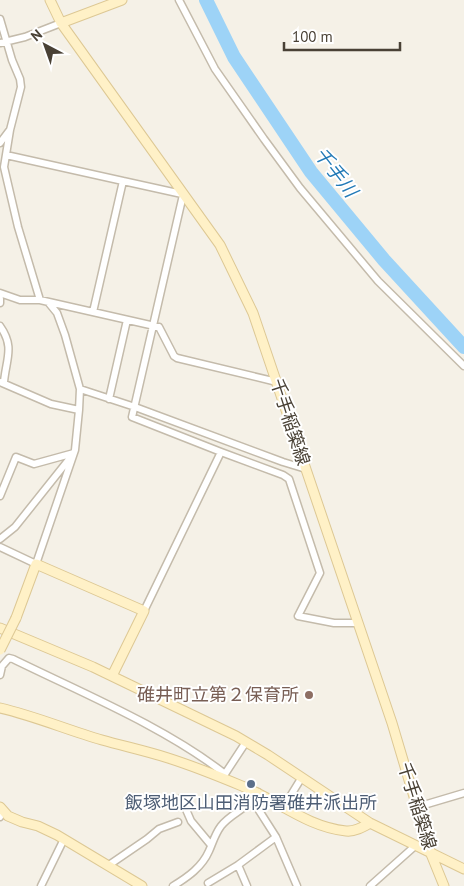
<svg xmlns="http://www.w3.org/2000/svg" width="464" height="886" viewBox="0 0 464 886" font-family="'PT Sans','Noto Sans JP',sans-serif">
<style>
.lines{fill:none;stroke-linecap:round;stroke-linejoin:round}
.river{stroke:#9dd3f7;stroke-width:14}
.street-casing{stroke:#c4bbab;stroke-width:9}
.secondary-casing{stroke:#ddc894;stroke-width:11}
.street{stroke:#fff;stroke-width:6}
.secondary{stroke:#fff1c7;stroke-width:9}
.secondary-bridge-casing{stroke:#ddc894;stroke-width:11;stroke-linecap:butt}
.secondary-bridge{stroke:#fff1c7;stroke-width:9}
.education-dot{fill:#8d6e63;stroke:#fff;stroke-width:2}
.service-dot{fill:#5c6f8a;stroke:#fff;stroke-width:2}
.labels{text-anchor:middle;stroke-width:4;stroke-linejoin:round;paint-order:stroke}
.street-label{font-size:18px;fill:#494135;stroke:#fff}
.education-label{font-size:18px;fill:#785e54;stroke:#fff;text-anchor:end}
.service-label{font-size:18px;fill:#4e5e75;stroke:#fff}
.water-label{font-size:19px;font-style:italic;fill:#227ab7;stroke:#fff}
</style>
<rect width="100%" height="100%" fill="#f5f1e7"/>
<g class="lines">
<path class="river" d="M206,0l28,57 77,115 73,88 80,87"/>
<defs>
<path id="street" d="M179,0l36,69 49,70 36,49 78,93 86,85
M0,19l12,41 8,19 1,8 -11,43 -6,37 14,60 22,73
M0,43l25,-6 36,-14
M0,143l9,-12
M6,155l117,26
M183,195l-51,222 89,35 62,23 6,4 31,94 -22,43 36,7h23
M0,293l20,7h20l119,27 15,29 3,2 100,24
M0,299v4
M93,312l30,-131 59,13
M0,326c15,21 6,33 4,56
M0,382l51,22 28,6
M80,389l55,18 148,55 23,7
M109,399l18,-79
M0,496l16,-39 18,7 40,-11
M0,539l15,-12 55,-69
M0,547l36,17 39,-114 4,-40 1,-21 -15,-54 -8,-22 -9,-11
M144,611l77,-159
M0,675l2,-9 7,-8 4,1c69,34 152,68 212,115
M223,777l23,-35
M181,798l10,23 20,24
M253,801l23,36 21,49
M417,807l47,-14
M283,808l19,-31
M0,817l2,-7
M109,865l38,-26 12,-10 19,-7
M238,865l9,21
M208,883l30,-18 38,-28
M41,886l23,-47
M173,886c15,-9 29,-19 36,-35 4,-9 6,-17 12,-25 11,-14 29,-18 37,-34
M370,886l45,-40"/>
<path id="secondary" d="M50,0l11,23 159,222 33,68 139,410 39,131 13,32
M61,23l61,-23
M16,618l20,-54 108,47 -32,65
M0,628l93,39 143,69 32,19 102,68 94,46
M0,708c35,8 67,22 102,32 21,6 44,11 66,18 25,8 50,18 74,28 35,14 65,41 104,45 9,1 17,-4 24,-8
M0,807l8,9 14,6 16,4 19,9 85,51"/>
</defs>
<use href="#street" class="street-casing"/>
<use href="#secondary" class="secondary-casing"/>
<use href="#street" class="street"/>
<use href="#secondary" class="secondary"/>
<defs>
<path id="secondary-bridge" d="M0,650l16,-32"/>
</defs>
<use href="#secondary-bridge" class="secondary-bridge-casing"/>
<use href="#secondary-bridge" class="secondary-bridge"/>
</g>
<circle class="education-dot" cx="309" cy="695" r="5"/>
<circle class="service-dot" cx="251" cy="784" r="5"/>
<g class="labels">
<g class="street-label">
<text transform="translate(290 422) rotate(72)" y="6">千手稲築線</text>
<text transform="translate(417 806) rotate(73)" y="6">千手稲築線</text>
</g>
<g class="education-label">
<text x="299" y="701">碓井町立第２保育所</text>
</g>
<g class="service-label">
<text x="251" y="809">飯塚地区山田消防署碓井派出所</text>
</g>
<g class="water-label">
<text transform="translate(336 172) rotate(52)" y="7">千手川</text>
</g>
</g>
<g transform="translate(45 45) rotate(319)" stroke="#ffffff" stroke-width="4" paint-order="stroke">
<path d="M0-4L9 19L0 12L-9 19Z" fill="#494135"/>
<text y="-8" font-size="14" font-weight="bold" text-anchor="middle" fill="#494135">N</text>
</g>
<path d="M284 42v8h116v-8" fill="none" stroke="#494135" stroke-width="2.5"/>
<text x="292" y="42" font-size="15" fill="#494135" stroke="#ffffff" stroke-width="4" paint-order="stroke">100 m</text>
</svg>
